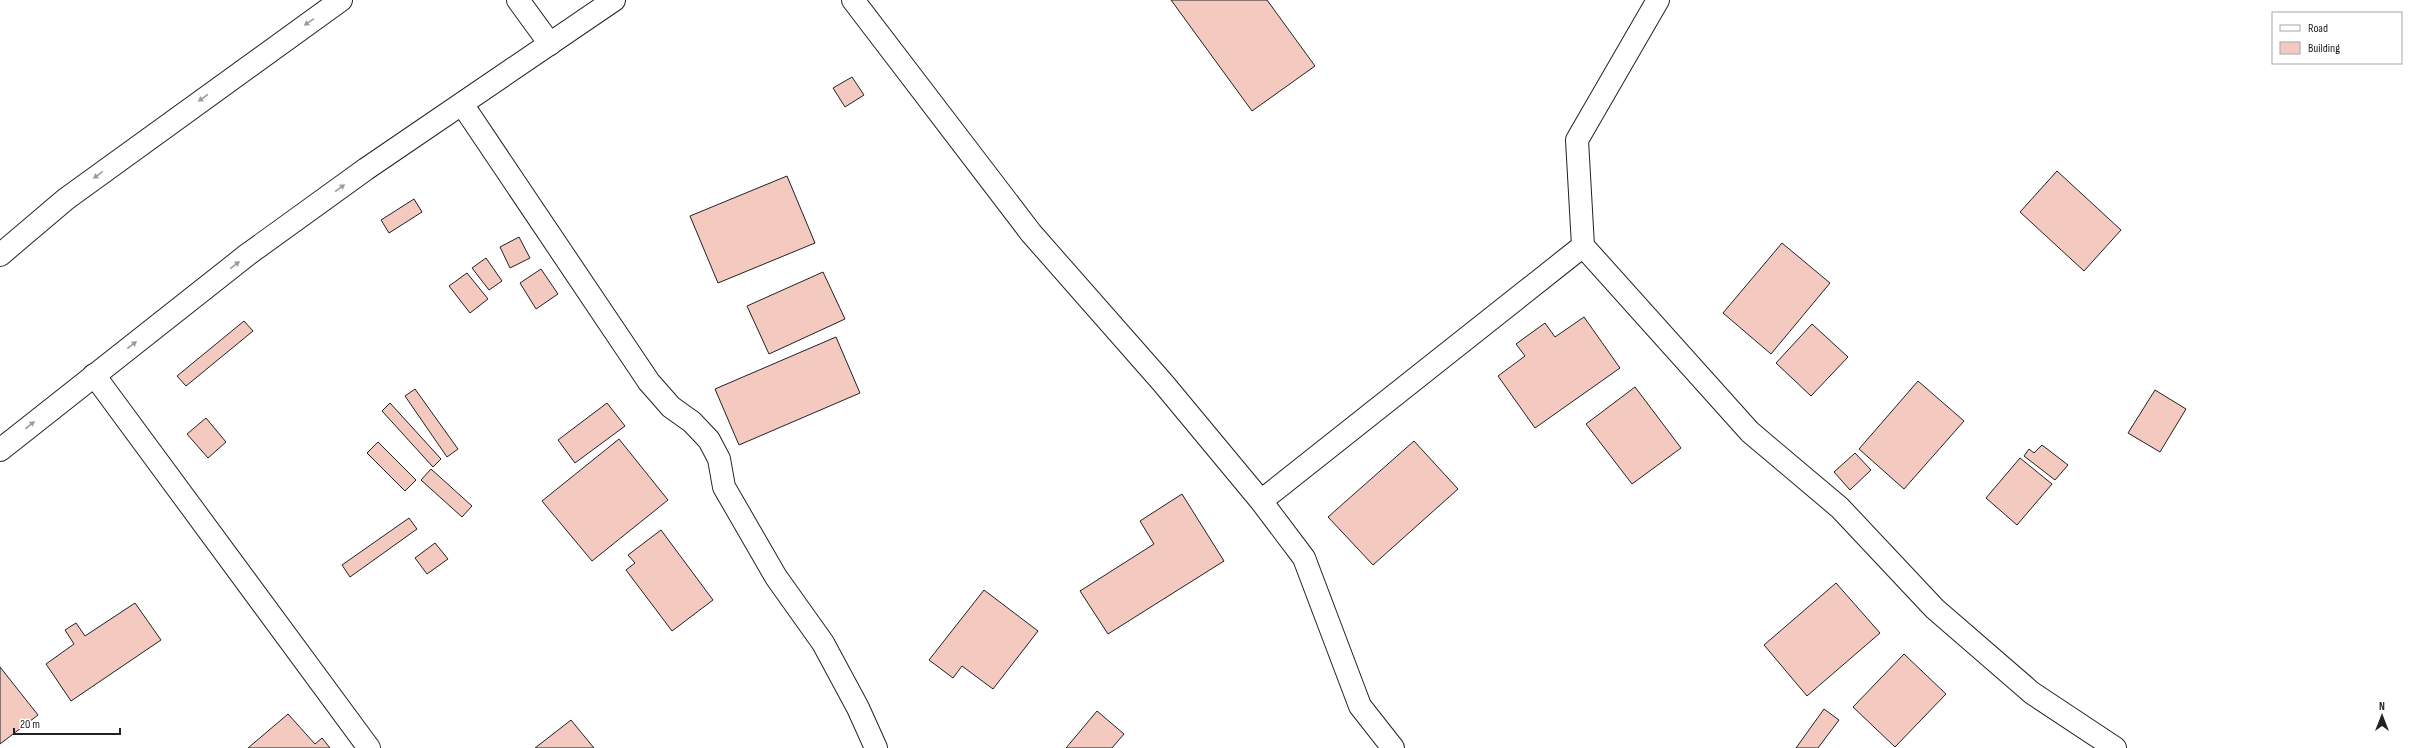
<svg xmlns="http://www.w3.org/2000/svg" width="2414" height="748" viewBox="0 0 2414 748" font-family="'Sofia Sans Condensed',sans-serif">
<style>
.building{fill:#f3c9c0;stroke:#222}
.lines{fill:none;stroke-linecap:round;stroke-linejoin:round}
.minor-casing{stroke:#222;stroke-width:24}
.trunk-casing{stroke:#222;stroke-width:24}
.minor{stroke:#fff;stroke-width:22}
.trunk{stroke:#fff;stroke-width:22}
.oneway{fill:#9c9c9c}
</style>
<rect width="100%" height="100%" fill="#fff"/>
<path class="building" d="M1171,0h96l48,66 -63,45z
M852,77l12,18 -19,12 -12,-19z
M2057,171l64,59 -37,41 -64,-59z
M787,176l28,67 -97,40 -28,-67z
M414,199l8,13 -33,21 -8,-13z
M519,237l11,21 -20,10 -10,-21z
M1782,243l48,40 -59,71 -48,-41z
M486,258l16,23 -13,9 -17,-22z
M541,269l17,25 -22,15 -16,-26z
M823,272l22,47 -76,35 -22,-48z
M467,273l21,26 -18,14 -21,-27z
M1584,317l36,51 -85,60 -37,-52 27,-20 -9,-12 29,-21 10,14z
M244,321l9,10 -67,55 -9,-10z
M1812,324l36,33 -37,39 -35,-33z
M836,337l24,56 -121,52 -24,-56z
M1918,381l46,40 -60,68 -45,-40z
M1635,387l46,61 -49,36 -46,-60z
M415,389l43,60 -11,8 -42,-61z
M2155,390l31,19 -26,43 -32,-19z
M390,403l51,56 -8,8 -51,-56z
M607,403l18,23 -50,37 -17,-23z
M206,418l20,24 -18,16 -21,-24z
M619,439l49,61 -76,61 -50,-60z
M1414,441l44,48 -85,76 -45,-48z
M378,442l38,38 -11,11 -38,-38z
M2042,445l26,20 -13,15 -31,-24 5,-7 5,4z
M1855,453l16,17 -21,20 -16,-18z
M2020,458l32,26 -35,41 -31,-27z
M431,469l41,37 -10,11 -41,-37z
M1182,494l42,67 -116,73 -28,-43 74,-47 -14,-23z
M409,518l8,11 -67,48 -8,-12z
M661,530l52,70 -41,31 -46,-61 9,-7 -7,-8z
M435,543l13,16 -21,15 -12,-16z
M1836,583l44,50 -73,63 -43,-51z
M984,590l54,41 -45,58 -31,-23 -9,12 -24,-18z
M135,603l26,37 -90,61 -25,-37 28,-20 -9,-14 11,-7 9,13z
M1904,654l42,40 -51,53 -42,-40z
M0,667l38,48 -38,29z
M1824,709l15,11 -21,28h-22z
M1097,711l27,23 -12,14h-46z
M288,714l27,30 7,-6 8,10h-82z
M571,720l23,28h-59z"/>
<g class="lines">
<defs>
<path id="minor" d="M518,0l32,44
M853,0l178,233 132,150 98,118 43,57 56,148 33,42
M462,104l187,278 22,25 21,15 17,18 10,19 5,28 52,90 47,66 35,65 18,40
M1583,246l167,186 90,76 95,101 97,84 83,55
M94,375l275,373
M1261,501l322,-255 -6,-106 81,-140"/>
<path id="trunk" d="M0,255l66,-56 275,-199
M0,450l247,-195 119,-86 248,-169"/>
</defs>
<use href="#minor" class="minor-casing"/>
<use href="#trunk" class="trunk-casing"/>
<use href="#minor" class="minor"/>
<use href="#trunk" class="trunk"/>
</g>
<defs><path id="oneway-solid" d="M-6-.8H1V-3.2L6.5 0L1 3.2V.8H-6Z"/></defs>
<g class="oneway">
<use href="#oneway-solid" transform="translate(309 22) rotate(145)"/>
<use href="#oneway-solid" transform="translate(203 98) rotate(144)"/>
<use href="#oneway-solid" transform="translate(98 175) rotate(144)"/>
<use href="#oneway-solid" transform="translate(340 188) rotate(-36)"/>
<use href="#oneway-solid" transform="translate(235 265) rotate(-38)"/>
<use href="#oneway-solid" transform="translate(132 345) rotate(-38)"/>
<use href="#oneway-solid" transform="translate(30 425) rotate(-39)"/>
</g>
<rect x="2272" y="12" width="130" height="52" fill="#ffffff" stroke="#a7a7a7"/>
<rect x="2280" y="25" width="20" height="6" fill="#ffffff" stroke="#a7a7a7"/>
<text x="2308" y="32" font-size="12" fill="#222222">Road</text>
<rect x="2280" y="42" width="20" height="12" fill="#f3c9c0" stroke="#a7a7a7"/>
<text x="2308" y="52" font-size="12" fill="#222222">Building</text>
<g transform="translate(2382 716)" stroke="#ffffff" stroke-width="3" paint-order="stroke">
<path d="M0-3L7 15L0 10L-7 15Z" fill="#222222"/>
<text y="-6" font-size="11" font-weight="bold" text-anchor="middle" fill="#222222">N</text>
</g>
<path d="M14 728v6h106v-6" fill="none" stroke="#222222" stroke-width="2"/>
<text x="20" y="728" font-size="12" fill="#222222" stroke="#ffffff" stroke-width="3" paint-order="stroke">20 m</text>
</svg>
